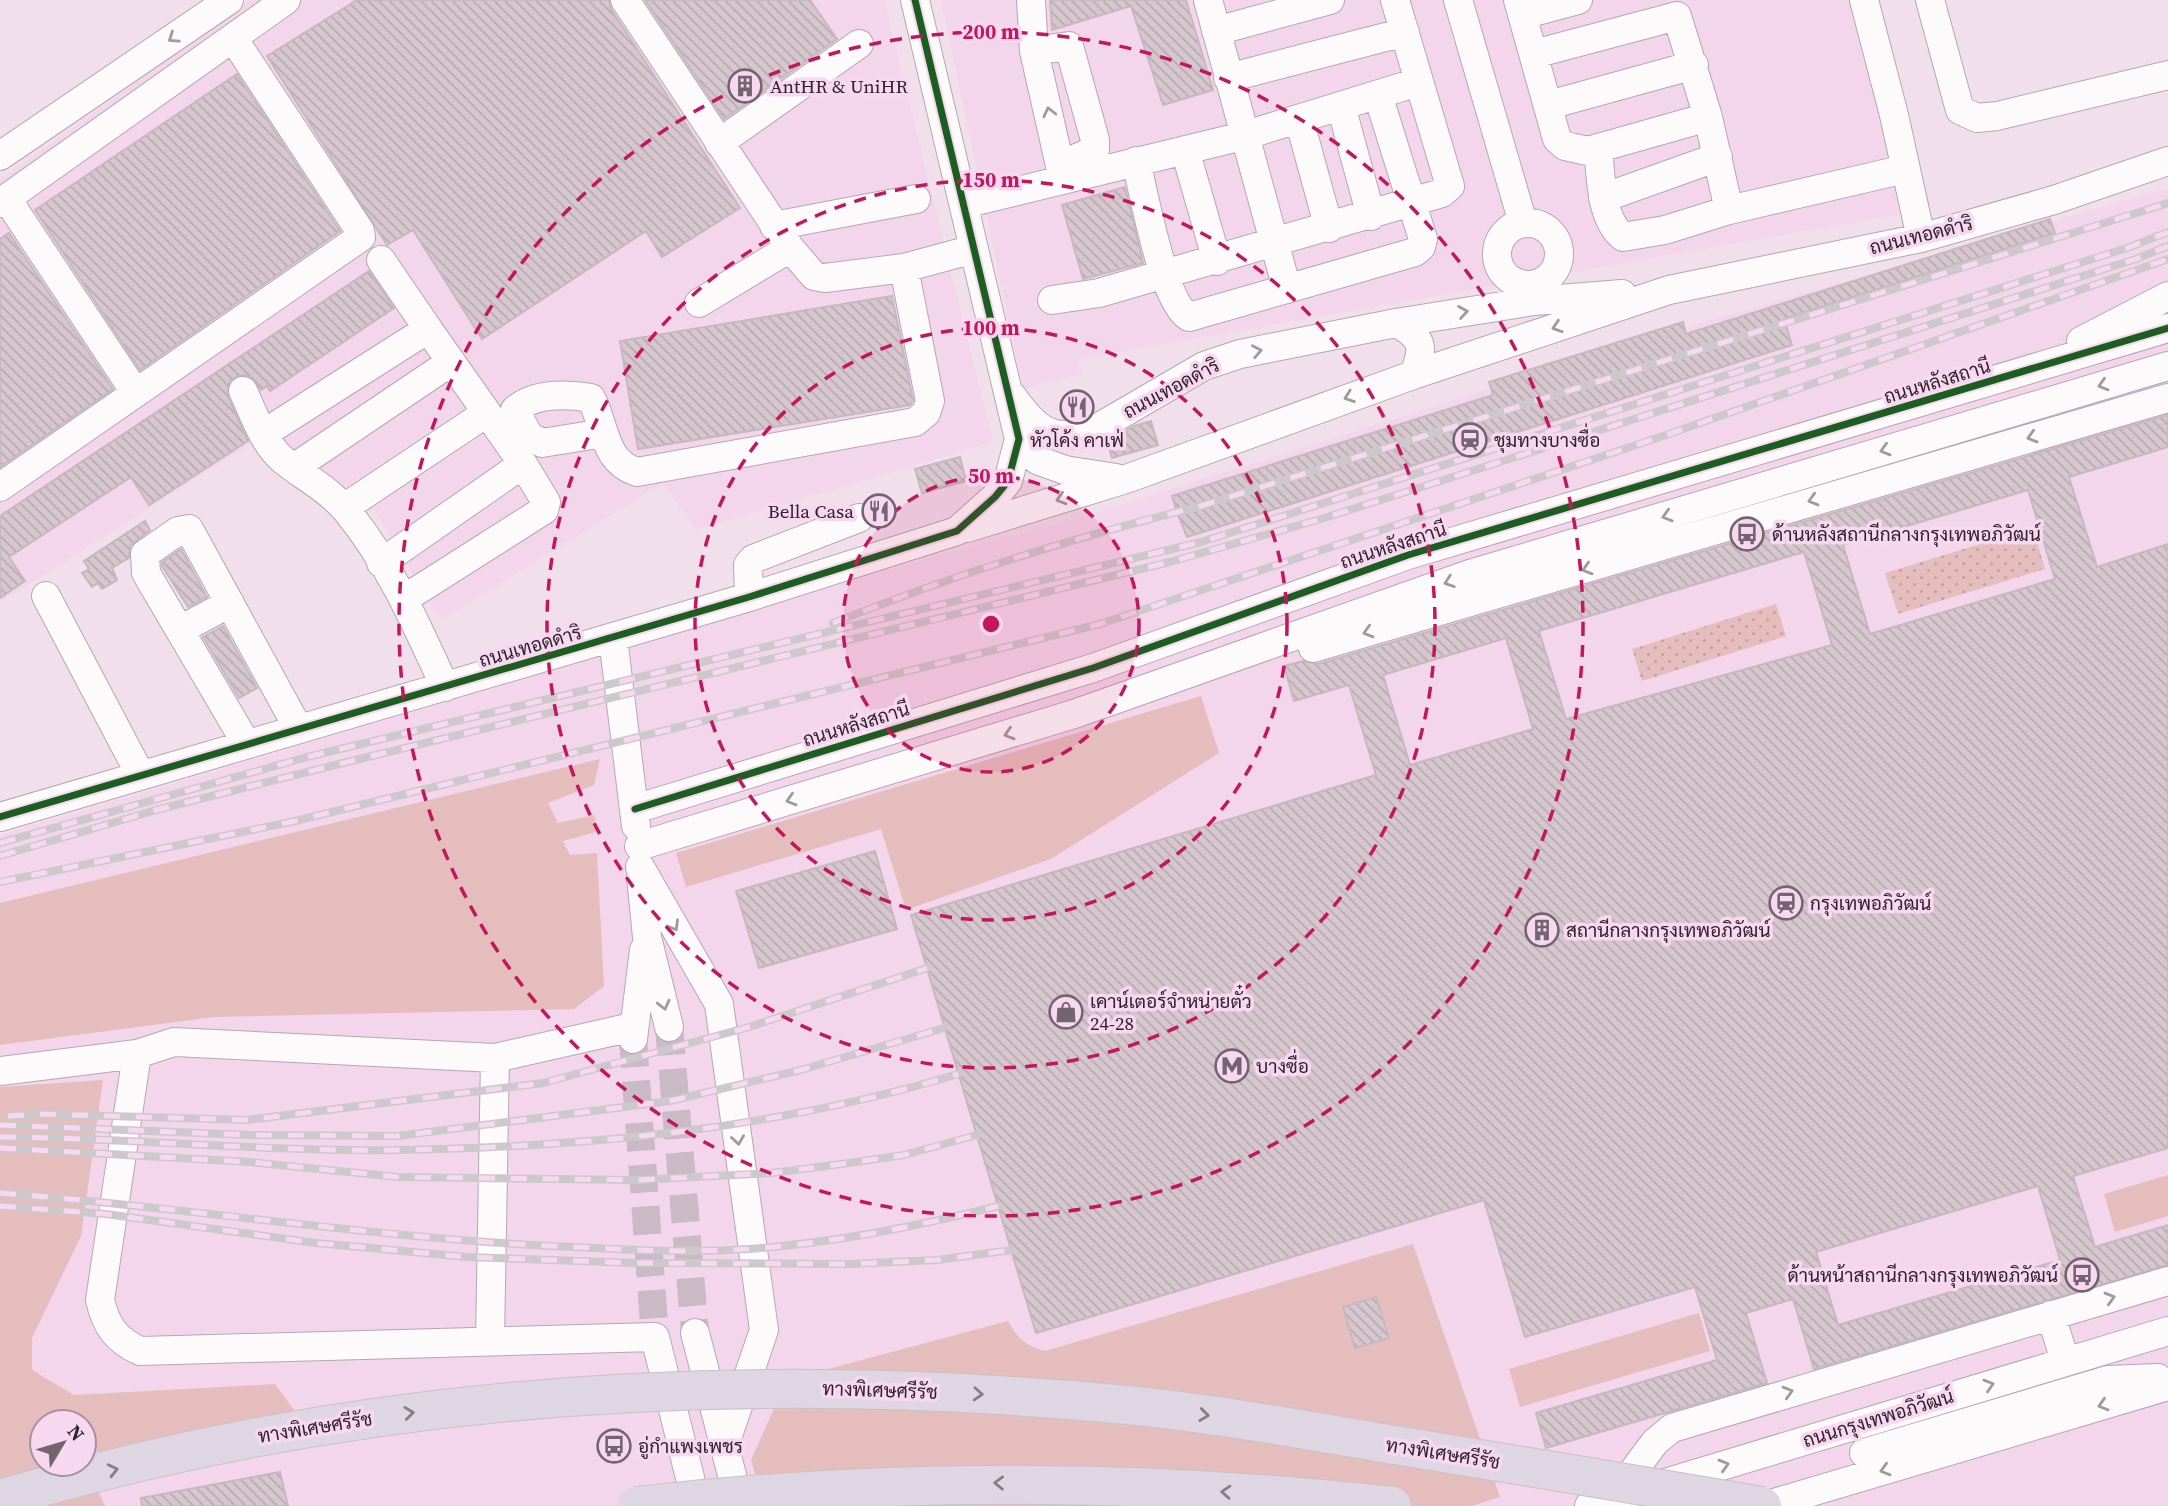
<svg xmlns="http://www.w3.org/2000/svg" width="2168" height="1506" viewBox="0 0 2168 1506" font-family="'Source Serif 4',Sarabun,serif">
<style>
.built{fill:#f3d6eb;fill-rule:evenodd}
.grass{fill:#e5bdbc}
.garden{fill:url(#garden-dots)}
.building{fill:url(#building-back-hatch);stroke:#c7b7bf;stroke-width:2;fill-rule:evenodd}
.lines{fill:none;stroke-linecap:round;stroke-linejoin:round}
.minor-tunnel{stroke:#cab9c6;stroke-width:28;stroke-dasharray:28 14;stroke-linecap:butt}
.minor-casing{stroke:#b6a7b2;stroke-width:30}
.minor{stroke:#fdfafc;stroke-width:28}
.rail-casing{stroke:#ccc8cc;stroke-width:8}
.rail{stroke:#f8d8f0;stroke-width:5;stroke-dasharray:16;stroke-linecap:butt}
.highway-bridge-casing{stroke:#c9c0c6;stroke-width:40;stroke-linecap:butt}
.highway-bridge{stroke:#dfd6e4;stroke-width:38}
.cycleway-casing{stroke:#f8d8f0;stroke-width:11}
.cycleway{stroke:#1b5e20;stroke-width:7}
.oneway{stroke:#a0999e}
.oneway2{stroke:#877c88}
.ring{fill:none;stroke:#c2185b;stroke-width:3.5;stroke-dasharray:12 9}
.labels{text-anchor:middle;stroke-width:7;stroke-linejoin:round;paint-order:stroke}
.poi-label{font-size:19px;fill:#2f232c;stroke:#f8d8f0;text-anchor:start}
.street-label{font-size:19px;fill:#2f232c;stroke:#f8d8f0}
.centre{fill:#c2185b;stroke:#f8d8f0;stroke-width:3.5}
.ring-label{font-size:21px;text-anchor:middle;font-weight:bold;fill:#c2185b;stroke:#f8d8f0;stroke-width:7;stroke-linejoin:round;paint-order:stroke}
</style>
<defs>
<pattern id="garden-dots" width="8" height="8" patternUnits="userSpaceOnUse" patternTransform="scale(1.75)"><rect width="8" height="8" fill="#e5bdbc"/><path d="M2 2h.1M6 6h.1" fill="none" stroke="#c5a2a2" stroke-width="1.8" stroke-linecap="round"/></pattern>
<pattern id="building-back-hatch" width="6" height="6" patternUnits="userSpaceOnUse" patternTransform="scale(1.75)"><rect width="6" height="6" fill="#d6c6ce"/><path d="M-1 5l2 2M0 0l6 6M5-1l2 2" fill="none" stroke="#b8aab1"/></pattern>
</defs>
<rect width="100%" height="100%" fill="#f1dfec"/>
<path class="built" d="M251,0h633l109,442 -296,88 -35,-47 -222,138 -66,-112 -32,20 -84,-90 -258,164v-423z
M941,0h937l53,209 -852,150 3,15 -59,15z
M2168,188v1318h-2168v-671l925,-276 154,-41 604,-190zM42,1422h42v42h-42z"/>
<path class="grass" d="M1201,696l18,57 -168,106 -145,51 -25,-81 -195,58 -10,-34z
M600,759l-6,26 -46,18 10,20 37,-8 1,17 -33,9 7,14 27,-2 7,133 -30,23 -360,8 -214,28v-142z
M103,1080l-22,156 -49,102v32l42,25 201,-11 21,29 -212,44v-35h-42v42h42v-3l21,45h-105v-419z
M2168,1175v41l-53,16 -11,-38z
M1413,1244l87,253 -29,9h-707l-13,-46 36,-80 221,-59c10,18 18,25 37,30z
M1699,1313l11,38 -190,56 -11,-38z"/>
<path class="garden" d="M2033,528l12,41 -147,45 -13,-41z
M1776,604l10,32 -144,45 -10,-32z"/>
<path class="building" d="M357,0h252l2,9 129,199 -78,49 -16,-26 -164,108 -69,-109 -26,15 -120,-189z
M645,0h165l27,39 -113,80z
M1050,0h136l27,90 -50,15 -32,-99 -79,24z
M237,74l103,157 -200,139 -105,-160z
M1125,187l18,76 -60,16 -21,-74z
M2050,219l5,14 -271,86 8,26 -605,192 -10,-25 -5,-16 321,-101 -4,-13 194,-60 3,12z
M9,233l104,156 -113,78v-228z
M369,271l25,37 -124,83 -3,-5 -6,4 -8,-12 -8,-3 -8,1 -8,6 -1,15 20,44 -99,64 -18,-28 -122,80 16,24 -25,17v-82z
M892,296l21,104 -3,5 -272,44 -18,-108z
M2168,415v32l-99,30 28,90 71,-23v604l-95,28 22,71 73,-22v40l-354,104 -21,-70 -47,14 21,70 -221,65 -10,-35 181,-53 -22,-73 -170,50 -41,-137 -448,133 -125,-418 465,-140 -27,-90 -55,16 -10,-35 19,-5 15,3zM2028,490l27,89 -185,55 -27,-89zM1804,552l28,93 -266,74 -27,-88zM1506,638l27,91 -123,36 -27,-90zM2038,1186l22,74 -222,65 -22,-73z
M1151,421l7,24 -46,13 -5,-16 27,-16z
M960,457l6,24 -44,12 -7,-24z
M145,521l5,9 -20,16 -1,12 -17,10 5,12 -15,9 -4,-6 -6,4 -10,-14 7,-4 -5,-8z
M181,549l26,48 -19,10 -26,-41v-4z
M223,626l34,62 -18,10 -36,-61z
M875,851l22,78 -138,39 -23,-77z
M1376,1297l13,41 -34,10 -12,-41z
M280,1472l8,34h-146l-1,-8z"/>
<g class="lines">
<path class="minor-tunnel" d="M669,1027l26,306
M633,1039l22,298"/>
<defs>
<path id="minor" d="M625,0l165,248 24,28 11,2 79,-10 70,-19
M1031,0l3,51 29,128
M1208,0l79,289
M1458,0l65,223
M1518,0l39,139 8,7 23,5 120,-34
M1864,0l30,115 27,123
M1930,0l30,110 17,8 20,-2 171,-41
M1522,15l56,-15
M1216,31l114,-31
M1034,51l35,-5 26,94v10l-34,15
M1534,54l143,-38 31,101 21,93
M1228,78l177,-46
M1549,105l145,-40
M1341,106l30,110
M1299,119l30,109
M719,143l140,-99
M1598,148c3,28 2,70 25,89l42,-7 64,-20 176,-41
M1185,150l32,111
M0,156l229,-156
M1136,161c8,32 27,142 53,156l226,-65 6,-5 2,-8 -45,-144
M1603,198l115,-41
M7,199l128,193
M0,203l286,-203
M964,204l279,-68 175,-54
M1497 254a31 31 0 1 1 62 0a31 31 0 1 1-62 0Z
M774,226l142,-27
M381,260l47,69
M1052,300l47,-7 343,-100 8,-7 -55,-186
M699,303l91,-55
M1396,323c26,13 30,25 17,52
M2081,341l87,-45
M243,391c11,23 20,52 40,69 21,17 45,29 63,50 43,52 71,116 99,177
M1012,396c25,35 39,47 82,34l110,-64 36,-12 156,-31 138,-22 88,-7
M604,433l-62,10 -13,-7 -14,-26c20,-18 52,-16 76,-12 15,29 12,63 46,74l278,-50 11,-9 4,-12 -26,-133
M263,434l165,-105 95,135 23,38 -2,8 -140,89
M1019,439l18,21 28,10 51,8
M295,467l156,-105
M0,487l361,-250 -1,-6 -127,-193
M344,508l141,-94
M967,528l159,-49 287,-104 256,-85 252,-52 133,-38 114,-39
M381,563l142,-99
M46,596l94,178
M749,597l-1,-32 5,-6 106,-41
M180,630l50,-27
M613,638l23,188
M1313,648l855,-250
M246,743l-100,-170 -1,-19 33,-23 11,-2 109,199
M635,809l458,-141 315,-113 760,-227
M0,817l749,-220 208,-66 38,-34 13,-16 11,-42 -104,-439
M639,846l435,-132 396,-140 698,-208
M640,867l79,137 45,326 -40,117
M641,877l6,60 22,90
M633,1039l11,-89
M137,1054l-37,246c6,26 16,40 40,51l515,-14 42,169
M0,1071l137,-17 37,-12 321,16 137,-31
M2051,1315l14,46
M695,1333l45,173
M490,1341l5,-283
M1864,1453l244,-73 50,-2
M1614,1497l41,-55 17,-14 496,-147
M1589,1506l579,-175
M1764,1506l404,-120"/>
</defs>
<use href="#minor" class="minor-casing"/>
<use href="#minor" class="minor"/>
<defs>
<path id="rail" d="M833,623c120,-48 242,-86 368,-117l967,-303
M0,843l307,-86 894,-215 929,-295 38,-15
M0,856l156,-46 183,-46 831,-202 151,-43 815,-260 32,-13
M0,882l295,-61 805,-197 566,-189 502,-176
M8,1116l33,-2 206,6 296,-37 206,-56 178,-59
M0,1125l250,10 148,1 272,-35 131,-31 143,-42
M0,1137c132,1 265,15 398,13 190,-3 378,-21 560,-76
M0,1148l250,14 148,15 239,3 135,-7 77,-10 55,-8 73,-20
M0,1193c192,15 381,46 574,54 57,3 117,6 174,2 85,-6 167,-22 250,-43
M0,1206l106,8 210,29 151,14 169,6 213,1 88,-4 75,-10"/>
</defs>
<use href="#rail" class="rail-casing"/>
<use href="#rail" class="rail"/>
<defs>
<path id="highway-bridge" d="M0,1499c365,-108 739,-130 1116,-95 89,8 178,24 266,39 127,20 253,42 380,63
M636,1506c252,-29 504,-28 756,0"/>
</defs>
<use href="#highway-bridge" class="highway-bridge-casing"/>
<use href="#highway-bridge" class="highway-bridge"/>
<defs>
<path id="cycleway" d="M635,809l458,-141 315,-113 760,-227
M0,817l749,-220 208,-66 38,-34 13,-16 11,-42 -104,-439"/>
</defs>
<use href="#cycleway" class="cycleway-casing"/>
<use href="#cycleway" class="cycleway"/>
</g>
<defs><path id="oneway-chevron" d="M-2-3.5L2.5 0L-2 3.5" fill="none" stroke-width="1.6" stroke-linecap="round" stroke-linejoin="round" transform="scale(1.75)"/></defs>
<g class="oneway">
<use href="#oneway-chevron" transform="translate(173 38) rotate(146)"/>
<use href="#oneway-chevron" transform="translate(1049 112) rotate(-103)"/>
<use href="#oneway-chevron" transform="translate(1463 312) rotate(-9)"/>
<use href="#oneway-chevron" transform="translate(1557 327) rotate(162)"/>
<use href="#oneway-chevron" transform="translate(1257 351) rotate(-11)"/>
<use href="#oneway-chevron" transform="translate(2103 385) rotate(163)"/>
<use href="#oneway-chevron" transform="translate(1349 397) rotate(160)"/>
<use href="#oneway-chevron" transform="translate(2032 437) rotate(164)"/>
<use href="#oneway-chevron" transform="translate(1885 450) rotate(163)"/>
<use href="#oneway-chevron" transform="translate(1061 499) rotate(163)"/>
<use href="#oneway-chevron" transform="translate(1813 500) rotate(164)"/>
<use href="#oneway-chevron" transform="translate(1667 516) rotate(163)"/>
<use href="#oneway-chevron" transform="translate(1587 569) rotate(163)"/>
<use href="#oneway-chevron" transform="translate(1449 582) rotate(161)"/>
<use href="#oneway-chevron" transform="translate(1368 632) rotate(164)"/>
<use href="#oneway-chevron" transform="translate(1009 734) rotate(163)"/>
<use href="#oneway-chevron" transform="translate(791 800) rotate(163)"/>
<use href="#oneway-chevron" transform="translate(674 926) rotate(60)"/>
<use href="#oneway-chevron" transform="translate(664 1005) rotate(76)"/>
<use href="#oneway-chevron" transform="translate(738 1140) rotate(82)"/>
<use href="#oneway-chevron" transform="translate(2110 1298) rotate(-16)"/>
<use href="#oneway-chevron" transform="translate(1989 1385) rotate(-17)"/>
<use href="#oneway-chevron" transform="translate(1788 1392) rotate(-16)"/>
<use href="#oneway-chevron" transform="translate(2103 1405) rotate(163)"/>
<use href="#oneway-chevron" transform="translate(1724 1465) rotate(-17)"/>
<use href="#oneway-chevron" transform="translate(1885 1470) rotate(163)"/>
</g>
<g class="oneway2">
<use href="#oneway-chevron" transform="translate(978 1394) rotate(3)"/>
<use href="#oneway-chevron" transform="translate(409 1413) rotate(-7)"/>
<use href="#oneway-chevron" transform="translate(1204 1415) rotate(7)"/>
<use href="#oneway-chevron" transform="translate(113 1470) rotate(-13)"/>
<use href="#oneway-chevron" transform="translate(999 1483) rotate(-179)"/>
<use href="#oneway-chevron" transform="translate(1226 1492) rotate(-176)"/>
</g>
<circle cx="991" cy="624" r="148" fill="#c2185b" fill-opacity=".12"/>
<g class="ring">
<circle cx="991" cy="624" r="148"/>
<circle cx="991" cy="624" r="296"/>
<circle cx="991" cy="624" r="444"/>
<circle cx="991" cy="624" r="592"/>
</g>
<defs>
<symbol id="building-ring" viewBox="-11 -11 22 22"><circle r="9.5" fill="#f8d8f0" stroke="#73656f" stroke-width="1.5"/><path d="M-4-6H4V6H1V3H-1V6H-4ZM-2.5-4.3h1.7v1.8h-1.7ZM.8-4.3h1.7v1.8H.8ZM-2.5-1h1.7V.8h-1.7ZM.8-1h1.7V.8H.8Z" fill="#73656f"/></symbol>
<symbol id="restaurant-ring" viewBox="-11 -11 22 22"><circle r="9.5" fill="#f8d8f0" stroke="#73656f" stroke-width="1.5"/><path d="M-5-6h1v4h1v-4h1v4h1v-4h1v5L-1.5 .5V6h-2V.5L-5-1ZM5-6V6H3V1.5H1.5Q1.5-4 5-6Z" fill="#73656f"/></symbol>
<symbol id="station-ring" viewBox="-11 -11 22 22"><circle r="9.5" fill="#f8d8f0" stroke="#73656f" stroke-width="1.5"/><path d="M-3-6H3Q5-6 5-4V2Q5 4 3 4L4.5 6H3L1.5 4h-3L-3 6H-4.5L-3 4Q-5 4-5 2V-4Q-5-6-3-6ZM-3.5-4v3h7v-3ZM-3.5 1v1.5H-2V1ZM2 1v1.5H3.5V1Z" fill="#73656f"/></symbol>
<symbol id="bus-ring" viewBox="-11 -11 22 22"><circle r="9.5" fill="#f8d8f0" stroke="#73656f" stroke-width="1.5"/><path d="M-5-6H5V4H4V6H2V4H-2V6H-4V4H-5ZM-3.5-4V0h7V-4ZM-3.5 1.2v1.5H-2V1.2ZM2 1.2v1.5H3.5V1.2Z" fill="#73656f"/></symbol>
<symbol id="shop-ring" viewBox="-11 -11 22 22"><circle r="9.5" fill="#f8d8f0" stroke="#73656f" stroke-width="1.5"/><path d="M-5-2.5h2.3a2.7 3.5 0 0 1 5.4 0H5L5.5 6h-11ZM-1.5-2.5h3a1.5 2.3 0 0 0-3 0Z" fill="#73656f"/></symbol>
<symbol id="metro-ring" viewBox="-11 -11 22 22"><circle r="9.5" fill="#f8d8f0" stroke="#73656f" stroke-width="1.5"/><path d="M-5.5 5V-5H-3L0 0L3-5H5.5V5H3V-.5L0 4L-3-.5V5Z" fill="#73656f"/></symbol>
</defs>
<g fill-rule="evenodd">
<use href="#building-ring" x="726" y="67" width="38" height="38"/>
<use href="#restaurant-ring" x="1058" y="388" width="38" height="38"/>
<use href="#station-ring" x="1451" y="421" width="38" height="38"/>
<use href="#restaurant-ring" x="860" y="492" width="38" height="38"/>
<use href="#bus-ring" x="1728" y="515" width="38" height="38"/>
<use href="#station-ring" x="1767" y="884" width="38" height="38"/>
<use href="#building-ring" x="1523" y="911" width="38" height="38"/>
<use href="#shop-ring" x="1047" y="993" width="38" height="38"/>
<use href="#metro-ring" x="1213" y="1047" width="38" height="38"/>
<use href="#bus-ring" x="2063" y="1256" width="38" height="38"/>
<use href="#bus-ring" x="595" y="1427" width="38" height="38"/>
</g>
<g class="labels">
<g class="poi-label">
<text x="770" y="93">AntHR &amp; UniHR</text>
<text x="1077" y="447" text-anchor="middle">หัวโค้ง คาเฟ่</text>
<text x="1494" y="447">ชุมทางบางซื่อ</text>
<text x="854" y="518" text-anchor="end">Bella Casa</text>
<text x="1772" y="541">ด้านหลังสถานีกลางกรุงเทพอภิวัฒน์</text>
<text x="1810" y="910">กรุงเทพอภิวัฒน์</text>
<text x="1566" y="937">สถานีกลางกรุงเทพอภิวัฒน์</text>
<text x="1090" y="1008">เคาน์เตอร์จำหน่ายตั๋ว<tspan x="1090" dy="22">24-28</tspan></text>
<text x="1256" y="1073">บางซื่อ</text>
<text x="2058" y="1282" text-anchor="end">ด้านหน้าสถานีกลางกรุงเทพอภิวัฒน์</text>
<text x="638" y="1453">อู่กำแพงเพชร</text>
</g>
<g class="street-label">
<text transform="translate(1921 235) rotate(-14)" y="7">ถนนเทอดดำริ</text>
<text transform="translate(1937 381) rotate(-17)" y="7">ถนนหลังสถานี</text>
<text transform="translate(1171 388) rotate(-28)" y="7">ถนนเทอดดำริ</text>
<text transform="translate(1393 545) rotate(-18)" y="7">ถนนหลังสถานี</text>
<text transform="translate(530 646) rotate(-16)" y="7">ถนนเทอดดำริ</text>
<text transform="translate(856 724) rotate(-17)" y="7">ถนนหลังสถานี</text>
<text transform="translate(880 1390) rotate(2)" y="7">ทางพิเศษศรีรัช</text>
<text transform="translate(1878 1418) rotate(-17)" y="7">ถนนกรุงเทพอภิวัฒน์</text>
<text transform="translate(315 1427) rotate(-9)" y="7">ทางพิเศษศรีรัช</text>
<text transform="translate(1443 1453) rotate(9)" y="7">ทางพิเศษศรีรัช</text>
</g>
</g>
<circle cx="991" cy="624" r="10" class="centre"/>
<g class="ring-label">
<text x="991" y="39">200 m</text>
<text x="991" y="187">150 m</text>
<text x="991" y="335">100 m</text>
<text x="991" y="483">50 m</text>
</g>
<g transform="translate(63 1443) rotate(52)"><circle r="33" fill="#f8d8f0" stroke="#a890a2" stroke-width="2"/>
<path d="M0-5L12 26L0 18L-12 26Z" fill="#73656f"/>
<text y="-10" font-size="19" font-weight="bold" text-anchor="middle" fill="#2f232c">N</text>
</g>
</svg>
